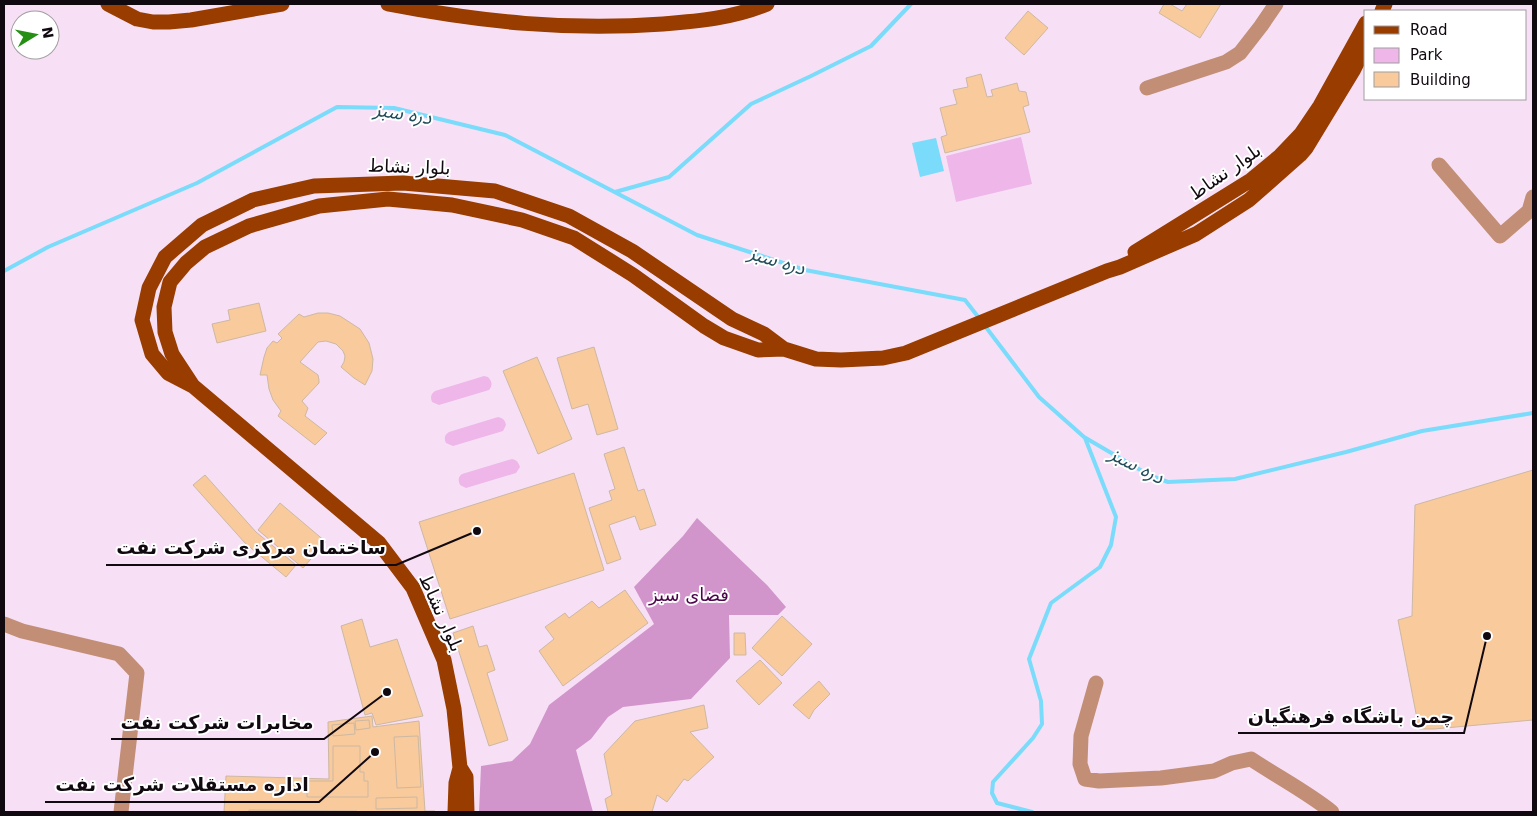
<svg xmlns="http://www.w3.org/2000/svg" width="1537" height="816" viewBox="0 0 1537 816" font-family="'DejaVu Sans','Noto Sans Arabic',sans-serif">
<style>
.green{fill:#eeb6e9}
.forest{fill:#d195cc}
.water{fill:#7adbfa}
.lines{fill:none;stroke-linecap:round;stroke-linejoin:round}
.stream{stroke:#7adbfa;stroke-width:4}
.building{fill:#f9ca9b;stroke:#cdb8a3}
.minor{stroke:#c28e76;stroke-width:15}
.major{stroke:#983c00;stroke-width:15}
.labels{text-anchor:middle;stroke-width:4;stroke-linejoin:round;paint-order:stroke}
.street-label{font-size:18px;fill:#110910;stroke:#fff}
.park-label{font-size:18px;fill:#4e044c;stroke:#fff}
.water-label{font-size:19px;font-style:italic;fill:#214c59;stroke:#fff}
.leader{fill:none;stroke:#110910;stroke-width:2}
.callout-dot{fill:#110910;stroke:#fff;stroke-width:2}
.callout-label{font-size:19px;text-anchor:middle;font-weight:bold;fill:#110910;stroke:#fff;stroke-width:4;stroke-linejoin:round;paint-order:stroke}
</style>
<rect width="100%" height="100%" fill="#f7e0f5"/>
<path class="green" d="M1021,137l11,47 -76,18 -10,-46z
M484,376l4,1c4,4 5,8 1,13l-50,15 -7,-3c-2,-5 -1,-8 3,-11z
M498,417c5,1 7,3 8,8l-3,6 -50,15 -7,-3c-2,-4 -2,-8 3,-11z
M512,459c5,1 6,3 8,8l-4,6 -50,15 -6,-3c-2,-5 -2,-8 2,-11z"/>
<path class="forest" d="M697,518l70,67 19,22 -8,8h-49l1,43 -39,41 -68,8 -15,10 -17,22 -15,11 17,62h-114l2,-46 31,-5 18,-17 19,-39 105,-81 -20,-37 49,-51z"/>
<path class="water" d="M936,138l8,33 -24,6 -8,-34z"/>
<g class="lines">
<path class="stream" d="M615,192l54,-15 82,-73 60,-28 60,-30 40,-42
M4,271l44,-24 149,-64 140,-76 57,1 111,27 192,100 108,35 160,30 14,18
M985,326l54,71 45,40 65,38 19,7 67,-3 111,-27 76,-21 111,-18
M1032,812l-35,-9 -5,-10 1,-11 40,-44 9,-14 -1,-23 -12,-42 22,-56 49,-36 11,-22 5,-28 -31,-79"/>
</g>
<path class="building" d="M1164,4h6l12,7 5,-7h34l-21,34 -41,-25z
M1028,11l20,17 -24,27 -19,-17z
M981,74l6,23 6,-1 -2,-6 26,-7 2,8 7,1 3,13 -6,2 7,25 -85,21 -4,-16 6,-2 -7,-27 17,-4 -4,-14 15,-3 -2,-9z
M259,303l7,28 -49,12 -5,-19 18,-4 -2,-10z
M318,313h10l12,3 20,13 9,14 4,16 -1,12 -7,14 -11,-7 -13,-11 3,-5 1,-6 -2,-5 -7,-7 -10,-3 -8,1 -18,20 18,13 1,5v3l-17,18 6,7 -3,8 22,17 -12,12 -37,-29 3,-5 -8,-11 -4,-11 -2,-14h-7l4,-18 3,-9 6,-7 4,2 5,-5 -4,-4 21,-20 5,3z
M594,347l24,82 -21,6 -9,-31 -16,5 -15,-51z
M537,357l35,82 -34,15 -35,-83z
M624,447l14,44 6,-2 12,36 -16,5 -5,-14 -26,9 12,34 -14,5 -18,-56 23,-8 -3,-9 6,-2 -11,-35z
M1533,470v250l-99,9h-15l-21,-109 14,-4 3,-111z
M574,473l30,97 -154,49 -31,-97z
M205,475l51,57 40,33 -10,12 -41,-34 -52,-58z
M280,503l46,39 -23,26 -45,-38z
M625,590l23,33 -85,63 -24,-35 15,-12 -9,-12 20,-14 4,5 23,-17 7,7z
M782,616l30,28 -30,32 -30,-28z
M362,619l8,28 27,-8 26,77 -47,9 -4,-12 -7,2 -24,-89z
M473,626l6,21 8,-2 8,25 -8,3 21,67 -19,6 -36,-113z
M734,633h11l1,22h-12z
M760,660l22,23 -23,22 -23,-24z
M819,681l11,13 -16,16 -5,9 -16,-14z
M704,705l4,23 -18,4 24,25 -26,24 -4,-2 -17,23 -10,-7 -5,17h-44l-3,-13 7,-4 -8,-41 31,-33z
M372,716l1,11 46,-6 6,90h10v1h-211l2,-36 103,3 -1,-57z
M369,720l1,8 -14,2 -1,-9z
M354,723l1,11 -22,2 -1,-11z
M418,736l3,51 -24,1 -3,-51z
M333,746h27v26h4v9h4v16h-61v-16h26z
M417,797v11l-41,1v-11z
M249,810l108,1v1h-108z"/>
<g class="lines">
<path class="minor" d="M1147,88l79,-26 14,-9 21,-27 15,-22
M1439,165l61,71 29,-25 4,-14
M4,624l18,7 97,23 18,19 -16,139
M1096,683l-15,53 -1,28 5,15 14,2 62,-3 53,-7 18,-8 19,-4c27,18 56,33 81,53"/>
<path class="major" d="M108,4l29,15 16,3h16l22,-2 91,-16
M388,4c93,18 180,27 275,20 36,-3 71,-6 104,-20
M1382,11l3,-7
M1135,252l116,-72 29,-24 21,-22 19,-28 46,-83
M193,386l-21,-32 -7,-22 -1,-25 6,-25 16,-19 19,-16 44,-21 70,-20 69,-7 64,6 70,15 52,18 59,37 71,51 20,12 34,12 26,-1
M461,769l5,8 1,35
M455,812l1,-29 4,-15 -6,-59 -10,-49 -31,-72 -34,-45 -186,-157 -25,-13 -16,-19 -10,-34 7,-32 16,-31 37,-32 51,-25 61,-14 89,-3 92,8 74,25 63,35 100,68 32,15 20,15 32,10 25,1 42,-2 23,-5 201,-82 13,-4 76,-33 53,-34 51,-45 6,-7 48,-79 12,-24"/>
</g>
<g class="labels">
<g class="street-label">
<text transform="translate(409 167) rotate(2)" y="6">بلوار نشاط</text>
<text transform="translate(1225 172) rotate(-35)" y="6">بلوار نشاط</text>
<text transform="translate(441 613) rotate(66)" y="6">بلوار نشاط</text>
</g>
<g class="park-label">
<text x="689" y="601">فضای سبز</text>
</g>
<g class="water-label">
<text transform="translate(403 113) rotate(9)" y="7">دره سبز</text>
<text transform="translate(777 260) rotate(17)" y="7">دره سبز</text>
<text transform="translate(1137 465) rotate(27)" y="7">دره سبز</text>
</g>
</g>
<path class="leader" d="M477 531L396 565H106M1487 636L1464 733H1238M387 692L324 739H111M375 752L319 802H45"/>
<g class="callout-dot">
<circle cx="477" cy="531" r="5"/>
<circle cx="1487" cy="636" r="5"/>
<circle cx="387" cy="692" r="5"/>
<circle cx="375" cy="752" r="5"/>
</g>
<g class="callout-label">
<text x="251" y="554">ساختمان مرکزی شرکت نفت</text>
<text x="1351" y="723">چمن باشگاه فرهنگیان</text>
<text x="217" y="729">مخابرات شرکت نفت</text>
<text x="182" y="791">اداره مستقلات شرکت نفت</text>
</g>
<rect width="1537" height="816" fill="none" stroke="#110910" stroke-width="10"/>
<rect x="1364" y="10" width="162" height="90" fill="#ffffff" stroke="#a09d9f"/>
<rect x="1374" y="26" width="25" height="8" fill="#983c00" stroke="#a09d9f"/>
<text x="1410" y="35" font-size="15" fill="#110910">Road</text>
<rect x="1374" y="48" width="25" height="15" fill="#eeb6e9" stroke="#a09d9f"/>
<text x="1410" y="60" font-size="15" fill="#110910">Park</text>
<rect x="1374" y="72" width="25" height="15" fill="#f9ca9b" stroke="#a09d9f"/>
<text x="1410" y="85" font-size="15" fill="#110910">Building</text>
<g transform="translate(35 35) rotate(80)"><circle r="24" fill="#ffffff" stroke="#a09d9f"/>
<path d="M0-4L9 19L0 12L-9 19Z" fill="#248f13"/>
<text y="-8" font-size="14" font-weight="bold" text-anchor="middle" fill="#110910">N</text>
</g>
</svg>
